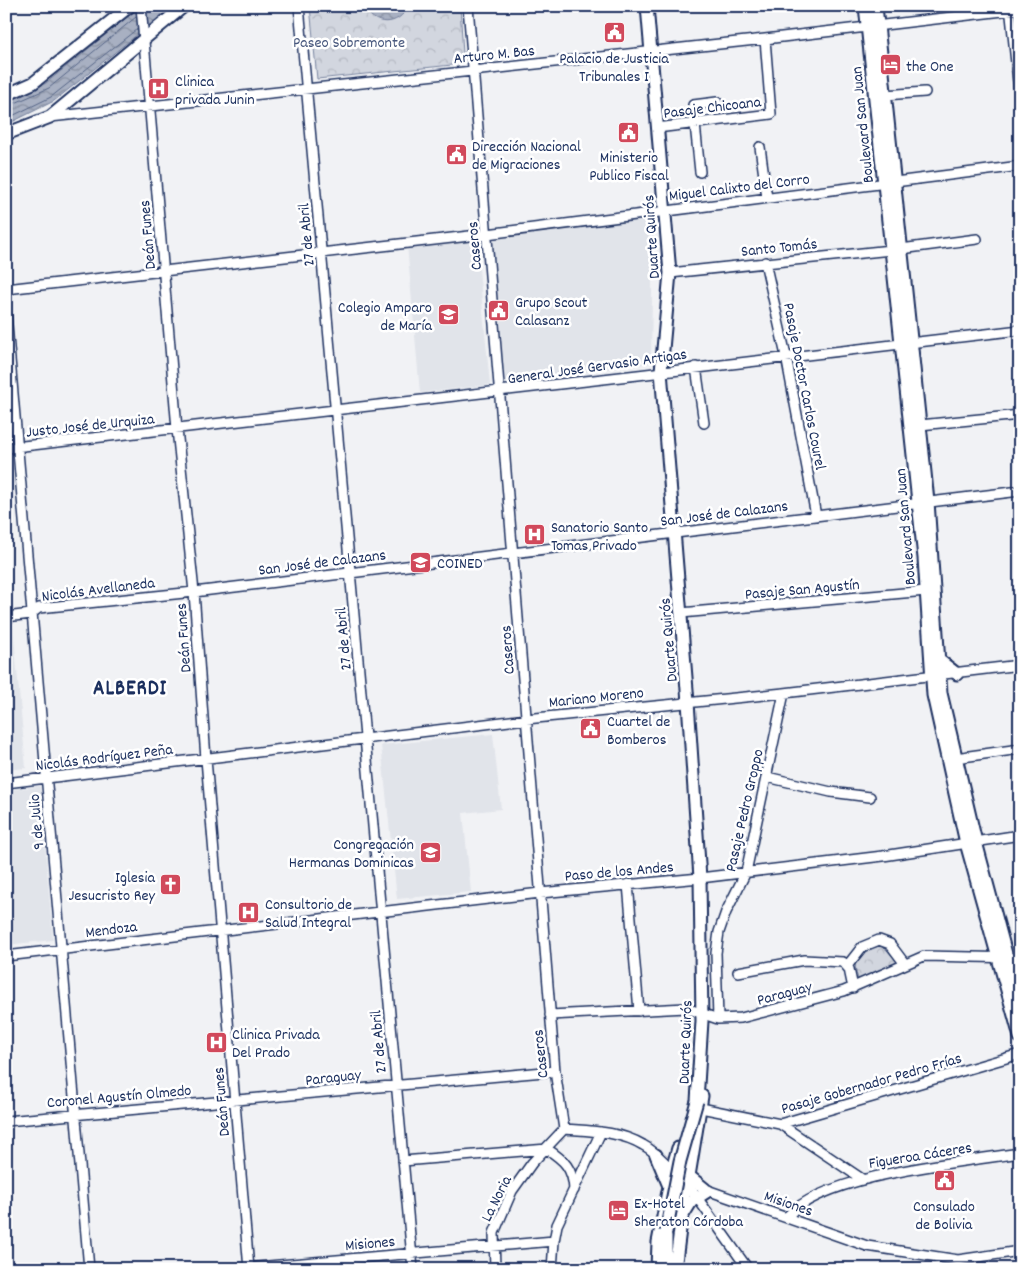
<svg xmlns="http://www.w3.org/2000/svg" width="1026" height="1275" viewBox="0 0 1026 1275" font-family="Dekko,sans-serif">
<style>
.built{fill:#e1e4ea}
.park{fill:url(#park-crowns);stroke:#76829e}
.water{fill:url(#water-waves);stroke:#707c9a}
.lines{fill:none;stroke-linecap:round;stroke-linejoin:round}
.shore{stroke:#536386;stroke-width:1}
.minor-casing{stroke:#1b2f5e;stroke-width:12}
.major-casing{stroke:#1b2f5e;stroke-width:15}
.minor{stroke:#fff;stroke-width:9}
.major{stroke:#fff;stroke-width:11}
.major-bridge-casing{stroke:#1b2f5e;stroke-width:15;stroke-linecap:butt}
.major-bridge{stroke:#fff;stroke-width:11}
.labels{text-anchor:middle;stroke-width:5;stroke-linejoin:round;paint-order:stroke}
.park-label{font-size:16px;fill:#49597e;stroke:#fff}
.street-label{font-size:16px;fill:#1b2f5e;stroke:#fff}
.poi-label{font-size:16px;fill:#1b2f5e;stroke:#fff;text-anchor:start}
.district-label{font-size:21px;font-weight:bold;letter-spacing:1px;fill:#1b2f5e;stroke:#fff}
</style>
<defs>
<pattern id="park-crowns" width="20" height="18" patternUnits="userSpaceOnUse" patternTransform="scale(1.25)"><rect width="20" height="18" fill="#d2d6df"/><path d="M2 6a3 3 0 1 1 6 0M12 15a3 3 0 1 1 6 0" fill="none" stroke="#b4b8c2"/></pattern>
<pattern id="water-waves" width="16" height="10" patternUnits="userSpaceOnUse" patternTransform="scale(1.25)"><rect width="16" height="10" fill="#a8b0c2"/><path d="M0 5q4-4 8 0t8 0" fill="none" stroke="#8890a1"/></pattern>
</defs>
<rect width="100%" height="100%" fill="#f1f2f5"/>
<filter id="ink" filterUnits="userSpaceOnUse"><feTurbulence type="fractalNoise" baseFrequency=".02" numOctaves="2"/><feDisplacementMap in="SourceGraphic" scale="10" xChannelSelector="R" yChannelSelector="G"/><feConvolveMatrix kernelMatrix="1 2 1 2 8 2 1 2 1" color-interpolation-filters="sRGB"/></filter>
<g filter="url(#ink)">
<path class="built" d="M653,219l-2,144 -147,20 -11,-145z
M476,237l14,148 -70,8 -13,-148z
M13,626l13,142 -20,2v-143z
M493,734l8,75 -38,4 8,79 -74,7 -16,-154z
M40,786l13,154 -47,5v-155z"/>
<path class="park" d="M310,6h150l3,48 -11,11 -135,14z
M881,946l6,4 11,13 -39,18c-9,-21 -1,-32 22,-35z"/>
<path class="water" d="M141,6h32l-119,95 -48,24v-22l40,-20z
M364,6h44c-9,21 -35,21 -44,0z"/>
<g class="lines">
<path class="shore" d="M6,107l43,-19 87,-71
M6,119l45,-22 86,-68"/>
<defs>
<path id="minor" d="M141,6l36,423 17,163 12,167 43,510
M299,6l114,1263
M468,6l87,1065 9,58 -32,34 -20,28 -18,42 1,36
M1010,6l10,95
M885,95l40,-3
M50,117l715,-78 255,-30
M657,128l114,-14 -6,-75
M760,147l7,51
M700,172l-7,-67 24,-3
M901,249l76,-10
M765,262l21,94 30,160
M670,273l221,-23
M6,289l481,-55 533,-68
M6,313l83,956
M696,367l8,56
M920,425l100,-10
M6,448c338,-37 676,-79 1014,-118
M681,613l245,-22
M6,617l25,-3 8,-6 155,-16 826,-101
M955,758l65,-9
M767,777l64,15 39,5
M6,783l520,-64 258,-26 236,-28
M628,884l11,127
M6,956l534,-63 160,-15 183,-22 137,-21
M847,966l15,-19 17,-7 11,4 15,20
M738,972l66,-12 39,2 6,7 4,19
M550,1015l136,-7 32,11 23,-1 103,-27 80,-35 96,2
M718,1019l-2,-66 3,-21 7,-20 20,-40 38,-179
M701,1108l79,16 240,-70
M6,1121l549,-50
M780,1124l82,55
M564,1129c26,2 56,2 79,16 12,6 23,19 33,28
M547,1149c17,11 26,19 27,41
M403,1161l144,-12
M686,1182l62,87
M704,1189l163,57 91,14 62,-9
M787,1217c36,-43 176,-55 233,-64
M234,1269l320,-28
M552,1269l2,-28 3,-16 44,-93"/>
<path id="major" d="M647,6l23,267 -9,98 27,331 12,176 2,143 -5,80
M865,6l59,552 9,137 33,148 54,194
M876,6l52,495 13,192 35,149 44,164
M6,95l27,-12 97,-77
M6,134l44,-17 134,-111
M939,660l18,14
M702,1096l-13,80 16,13
M656,1155l13,31 -11,56 -1,27
M672,1169l6,-21
M683,1215l8,-13 17,-11
M666,1236v33
M675,1269l11,-87 -4,-2 -7,4"/>
</defs>
<use href="#minor" class="minor-casing"/>
<use href="#major" class="major-casing"/>
<use href="#minor" class="minor"/>
<use href="#major" class="major"/>
<defs>
<path id="major-bridge" d="M666,1232l14,-71 17,-60"/>
</defs>
<use href="#major-bridge" class="major-bridge-casing"/>
<use href="#major-bridge" class="major-bridge"/>
</g>
</g>
<defs>
<symbol id="civic-square" viewBox="-11 -11 22 22"><rect x="-9" y="-9" width="18" height="18" rx="4" fill="#d1495b" stroke="#fff"/><path d="M-.6-6.5H3V-4.5H.6V-3L4-1V1h2V6H-6V1h2V-1L-.6-3ZM-1.2 2.5V6h2.4V2.5Z" fill="#fff"/></symbol>
<symbol id="hotel-square" viewBox="-11 -11 22 22"><rect x="-9" y="-9" width="18" height="18" rx="4" fill="#d1495b" stroke="#fff"/><path d="M-6-4.5h1.5V1H6V5H4.5V3h-9V5H-6ZM-4 0a1.8 1.8 0 1 1 3.6 0ZM.5 0V-2.5h3Q6-2.5 6 0Z" fill="#fff"/></symbol>
<symbol id="hospital-square" viewBox="-11 -11 22 22"><rect x="-9" y="-9" width="18" height="18" rx="4" fill="#d1495b" stroke="#fff"/><path d="M-5-5h3v3.5h4V-5h3V5h-3V1.5h-4V5h-3Z" fill="#fff"/></symbol>
<symbol id="school-square" viewBox="-11 -11 22 22"><rect x="-9" y="-9" width="18" height="18" rx="4" fill="#d1495b" stroke="#fff"/><path d="M0-5L7-2L0 1L-7-2ZM-4 1L0 2.5L4 1V4Q0 6-4 4Z" fill="#fff"/></symbol>
<symbol id="church-square" viewBox="-11 -11 22 22"><rect x="-9" y="-9" width="18" height="18" rx="4" fill="#d1495b" stroke="#fff"/><path d="M-1.2-6h2.4v3.5h3.3v2.4h-3.3V6h-2.4V-.1h-3.3v-2.4h3.3Z" fill="#fff"/></symbol>
</defs>
<g fill-rule="evenodd">
<use href="#civic-square" x="602" y="20" width="25" height="25"/>
<use href="#hotel-square" x="878" y="52" width="25" height="25"/>
<use href="#hospital-square" x="146" y="76" width="25" height="25"/>
<use href="#civic-square" x="616" y="120" width="25" height="25"/>
<use href="#civic-square" x="444" y="142" width="25" height="25"/>
<use href="#civic-square" x="486" y="298" width="25" height="25"/>
<use href="#school-square" x="436" y="302" width="25" height="25"/>
<use href="#hospital-square" x="522" y="522" width="25" height="25"/>
<use href="#school-square" x="408" y="550" width="25" height="25"/>
<use href="#civic-square" x="578" y="716" width="25" height="25"/>
<use href="#school-square" x="418" y="840" width="25" height="25"/>
<use href="#church-square" x="158" y="872" width="25" height="25"/>
<use href="#hospital-square" x="236" y="900" width="25" height="25"/>
<use href="#hospital-square" x="204" y="1030" width="25" height="25"/>
<use href="#civic-square" x="932" y="1168" width="25" height="25"/>
<use href="#hotel-square" x="606" y="1198" width="25" height="25"/>
</g>
<g class="labels">
<g class="park-label">
<text x="349" y="47">Paseo Sobremonte</text>
</g>
<g class="street-label">
<text transform="translate(494 53) rotate(-6)" y="6">Arturo M. Bas</text>
<text transform="translate(712 106) rotate(-7)" y="6">Pasaje Chicoana</text>
<text transform="translate(861 125) rotate(-96)" y="6">Boulevard San Juan</text>
<text transform="translate(739 186) rotate(-7)" y="6">Miguel Calixto del Corro</text>
<text transform="translate(146 235) rotate(-95)" y="6">Deán Funes</text>
<text transform="translate(305 235) rotate(-95)" y="6">27 de Abril</text>
<text transform="translate(650 237) rotate(-94)" y="6">Duarte Quirós</text>
<text transform="translate(473 246) rotate(-95)" y="6">Caseros</text>
<text transform="translate(779 246) rotate(-6)" y="6">Santo Tomás</text>
<text transform="translate(597 365) rotate(-8)" y="6">General José Gervasio Artigas</text>
<text transform="translate(806 386) rotate(79)" y="6">Pasaje Doctor Carlos Courel</text>
<text transform="translate(90 424) rotate(-6)" y="6">Justo José de Urquiza</text>
<text transform="translate(724 512) rotate(-7)" y="6">San José de Calazans</text>
<text transform="translate(904 527) rotate(-95)" y="6">Boulevard San Juan</text>
<text transform="translate(322 561) rotate(-7)" y="6">San José de Calazans</text>
<text transform="translate(98 588) rotate(-7)" y="6">Nicolás Avellaneda</text>
<text transform="translate(802 588) rotate(-5)" y="6">Pasaje San Agustín</text>
<text transform="translate(182 638) rotate(-94)" y="6">Deán Funes</text>
<text transform="translate(342 639) rotate(-95)" y="6">27 de Abril</text>
<text transform="translate(667 640) rotate(-95)" y="6">Duarte Quirós</text>
<text transform="translate(506 650) rotate(-94)" y="6">Caseros</text>
<text transform="translate(596 696) rotate(-6)" y="6">Mariano Moreno</text>
<text transform="translate(104 756) rotate(-7)" y="6">Nicolás Rodríguez Peña</text>
<text transform="translate(743 810) rotate(-77)" y="6">Pasaje Pedro Groppo</text>
<text transform="translate(35 822) rotate(-95)" y="6">9 de Julio</text>
<text transform="translate(619 870) rotate(-5)" y="6">Paso de los Andes</text>
<text transform="translate(111 928) rotate(-7)" y="6">Mendoza</text>
<text transform="translate(784 992) rotate(-15)" y="6">Paraguay</text>
<text transform="translate(377 1042) rotate(-95)" y="6">27 de Abril</text>
<text transform="translate(684 1042) rotate(-88)" y="6">Duarte Quirós</text>
<text transform="translate(539 1054) rotate(-96)" y="6">Caseros</text>
<text transform="translate(333 1076) rotate(-6)" y="6">Paraguay</text>
<text transform="translate(871 1082) rotate(-16)" y="6">Pasaje Gobernador Pedro Frías</text>
<text transform="translate(119 1095) rotate(-5)" y="6">Coronel Agustín Olmedo</text>
<text transform="translate(220 1102) rotate(-95)" y="6">Deán Funes</text>
<text transform="translate(920 1154) rotate(-9)" y="6">Figueroa Cáceres</text>
<text transform="translate(495 1198) rotate(-63)" y="6">La Noria</text>
<text transform="translate(789 1202) rotate(19)" y="6">Misiones</text>
<text transform="translate(370 1242) rotate(-5)" y="6">Misiones</text>
</g>
<g class="poi-label">
<text x="614" y="63" text-anchor="middle">Palacio de Justicia<tspan x="614" dy="18">Tribunales I</tspan></text>
<text x="906" y="71">the One</text>
<text x="175" y="86">Clinica<tspan x="175" dy="18">privada Junin</tspan></text>
<text x="472" y="151">Dirección Nacional<tspan x="472" dy="18">de Migraciones</tspan></text>
<text x="629" y="162" text-anchor="middle">Ministerio<tspan x="629" dy="18">Publico Fiscal</tspan></text>
<text x="515" y="307">Grupo Scout<tspan x="515" dy="18">Calasanz</tspan></text>
<text x="432" y="312" text-anchor="end">Colegio Amparo<tspan x="432" dy="18">de María</tspan></text>
<text x="551" y="532">Sanatorio Santo<tspan x="551" dy="18">Tomas Privado</tspan></text>
<text x="437" y="568">COINED</text>
<text x="607" y="726">Cuartel de<tspan x="607" dy="18">Bomberos</tspan></text>
<text x="414" y="849" text-anchor="end">Congregación<tspan x="414" dy="18">Hermanas Dominicas</tspan></text>
<text x="155" y="882" text-anchor="end">Iglesia<tspan x="155" dy="18">Jesucristo Rey</tspan></text>
<text x="265" y="909">Consultorio de<tspan x="265" dy="18">Salud Integral</tspan></text>
<text x="232" y="1039">Clinica Privada<tspan x="232" dy="18">Del Prado</tspan></text>
<text x="634" y="1208">Ex-Hotel<tspan x="634" dy="18">Sheraton Córdoba</tspan></text>
<text x="944" y="1211" text-anchor="middle">Consulado<tspan x="944" dy="18">de Bolivia</tspan></text>
</g>
<g class="district-label">
<text x="130" y="694">ALBERDI</text>
</g>
</g>
<rect width="1026" height="1275" fill="none" stroke="#fff" stroke-width="25"/>
<rect x="12" y="12" width="1001" height="1250" fill="none" stroke="#1b2f5e" stroke-width="2" filter="url(#ink)"/>
</svg>
